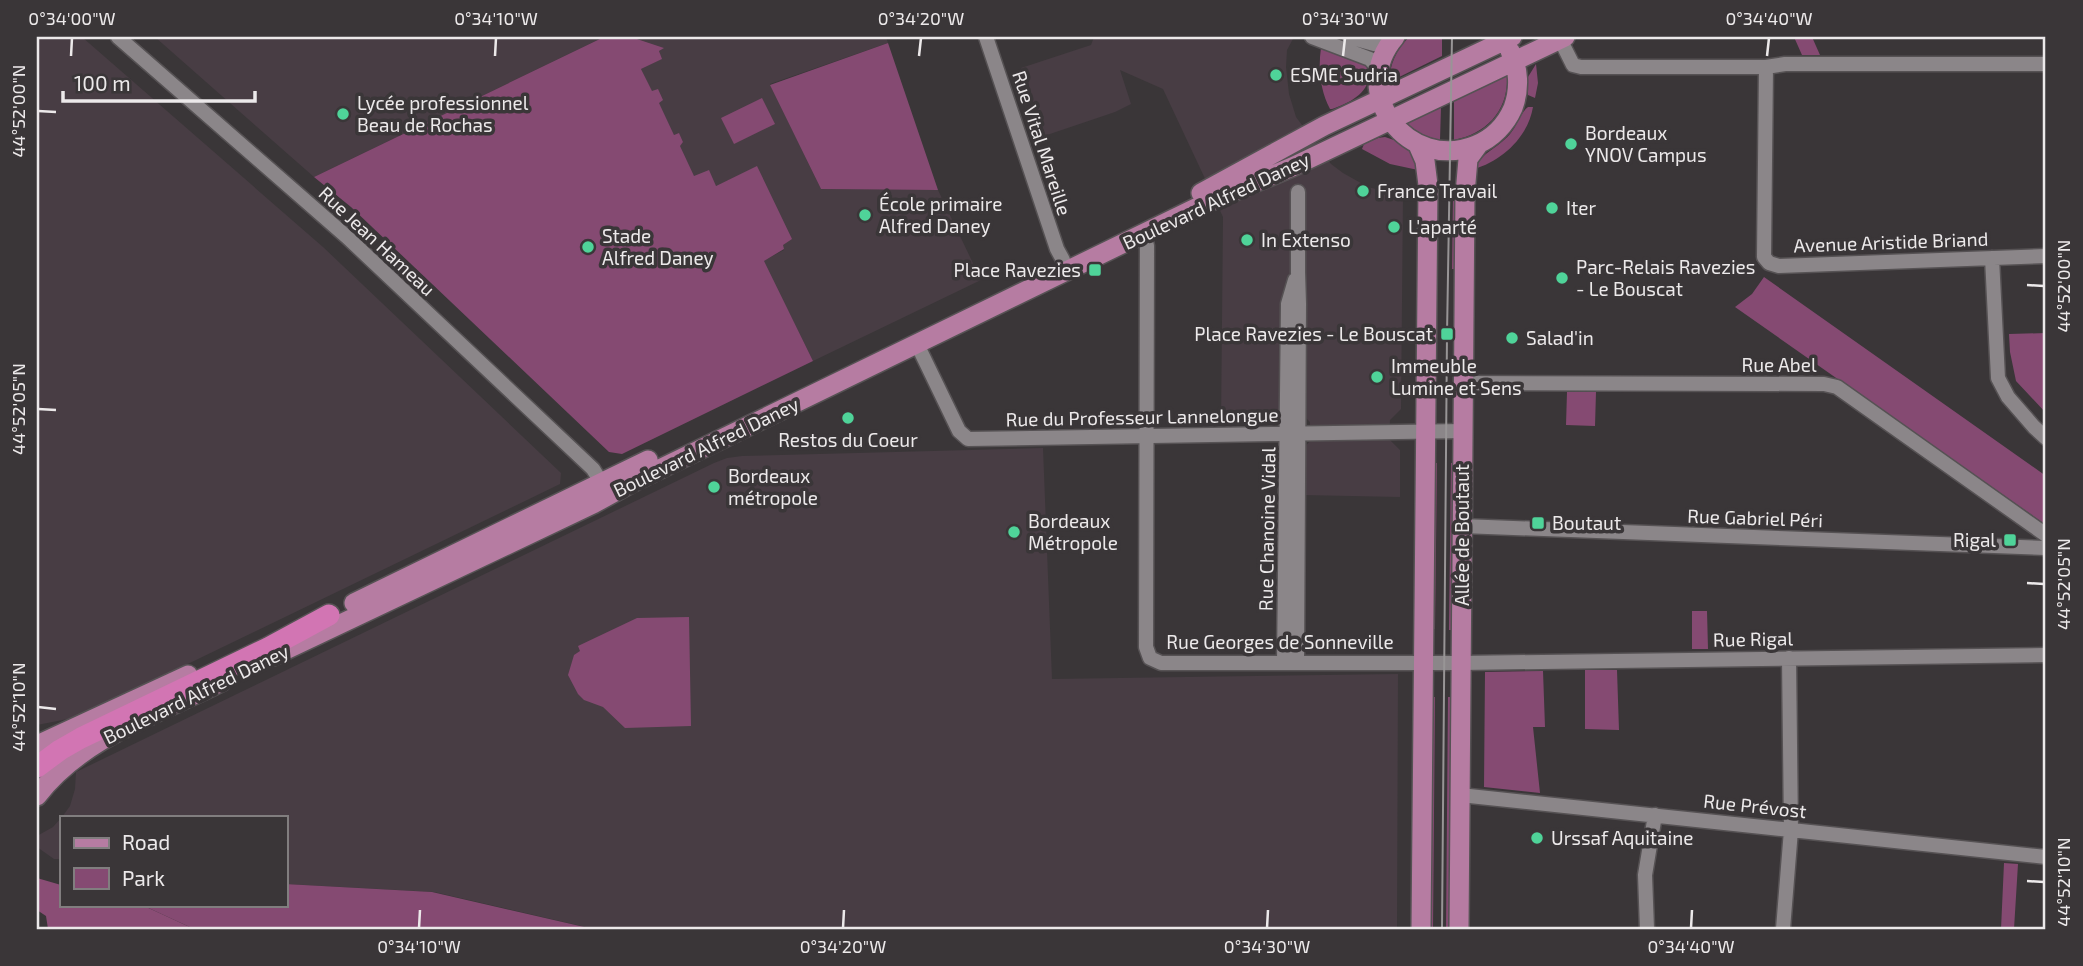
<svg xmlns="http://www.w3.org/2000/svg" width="2083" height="966" viewBox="0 0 2083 966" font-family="'Exo 2',sans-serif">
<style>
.built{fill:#483d44}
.green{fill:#854a72}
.forest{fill:#8a4d75}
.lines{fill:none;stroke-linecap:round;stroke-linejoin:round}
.minor-casing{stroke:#565254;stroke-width:17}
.major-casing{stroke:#565254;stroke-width:22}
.highway-casing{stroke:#565254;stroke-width:24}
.minor{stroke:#8b8689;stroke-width:14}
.major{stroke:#b67ca2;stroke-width:19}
.highway{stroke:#d275b3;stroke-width:21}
.tram{stroke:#989596;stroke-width:2}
.ticks{fill:none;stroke:#ece9ea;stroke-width:2.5}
.poi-dot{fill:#4fd399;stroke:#3a3638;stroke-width:2.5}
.labels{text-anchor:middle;stroke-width:7;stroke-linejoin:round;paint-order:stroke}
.poi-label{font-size:19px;fill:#ece9ea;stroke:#3a3638;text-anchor:start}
.street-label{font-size:19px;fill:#ece9ea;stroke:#3a3638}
.neatline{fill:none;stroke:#ece9ea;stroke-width:2.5}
.ticks-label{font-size:18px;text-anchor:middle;fill:#ece9ea}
</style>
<rect width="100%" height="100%" fill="#3a3638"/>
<path class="built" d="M37,37h45l241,210 238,226 -1,11 -482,233 -41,8z
M155,37h449l-290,140z
M631,37h255l2,6 -118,41 51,105 117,1 43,90 -168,81 -50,-100 21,-11 -27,-83 -41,19 -22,-9 -15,-32 4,-3 -4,-8 -5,1 -16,-33v-13l-6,3 -11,-23 20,-10 -2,-8 4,-3z
M1094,37h200l-7,13 -1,17 3,27 7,23 35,47 12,9 25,14 35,9 -2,213 -11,11 -1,19 11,11v47l-98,-2v-45l8,-9v-19l-8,-8 -19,1 -8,8 -54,1 2,-207 -60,-128 -43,-19 11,34 -16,8 -71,24 -23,-68 70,-23z
M1043,448l9,231 346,-5 -1,255h-803l-160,-37 -149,-8v-67h-223l8,-11 5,-17 1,-17 638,-309 13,-5 15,-2z
M61,818v41h-7l-17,-12v-11l16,-9z"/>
<path class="green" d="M604,37h27l33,11 -5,3 3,8 -21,10 11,22 6,-2 5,11 -4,3 15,32 5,-2 4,9 -3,4 14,30 15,-6 7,16 41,-20 35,73 -9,6 1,4 -20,12 49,100 -191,93 -13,-2 -258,-245 -37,-30z
M1409,37h33v19l-53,26c1,-18 7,-32 20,-45z
M1794,37h18l8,18h-18z
M888,43l50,147 -117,-1 -51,-104z
M1321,48l45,17c11,24 -15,38 -34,44h-2c-10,-19 -12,-41 -9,-61z
M1536,64l2,19 -3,15 -7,-3v-18z
M1507,75c2,35 -20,59 -53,65v-39z
M762,98l13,26 -41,20 -13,-26z
M1441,107l-1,33 -15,-4 -19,-12z
M1528,107h5c-5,30 -31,54 -59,62 9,-18 23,-20 36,-35 7,-8 10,-21 18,-27z
M1385,137l9,3 18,13 6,17 -28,-6 -28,-15 2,-5 14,-6z
M1453,197h5v72h-6z
M1764,277l282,199v49l-311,-218 17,-13z
M2046,333v80l-30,-32 -6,-29 -1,-18z
M1567,392h29l-1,34 -29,-1z
M1432,463h5l-2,166h-5z
M1451,463h6l-3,167h-5z
M1692,611h15l1,38h-16z
M689,617l2,109 -66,2 -22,-21 -19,-7 -6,-6 -10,-19 6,-20 6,-4 -2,-5 59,-28z
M1585,670h32l2,60 -34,-1z
M1543,671l2,56h-12l7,66 -56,-6 1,-115z
M1429,697h6l-2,232h-6z
M1448,697h6l-2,232h-6z
M2004,863l14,1 -4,65h-13z
M285,884l147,8 161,37h-399l-52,-24h143z"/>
<path class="forest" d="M37,878l24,7v20h81l52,24h-146l-2,-13 -9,-6z"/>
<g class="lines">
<defs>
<path id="minor" d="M118,37l229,200 246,232 8,13
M986,37l71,212 6,11
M1312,37l58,22 9,10
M1349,37l25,7 17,-3
M1560,39l13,26 8,2h185l19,-3h261
M1766,67l-2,190 5,6 10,3 267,-10
M1144,234l3,12 -1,401 4,11 11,5h300l585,-8
M1992,258l6,120 10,19 26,30 12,11
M917,344l42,87 9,8 495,-8
M1464,383l360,1 13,3 209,148
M1462,526l584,22
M1297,662l2,-358 -1,-32v-80
M1284,663l4,-359 7,-24
M1460,795l586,62
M1647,929l-2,-54 10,-60
M1783,929l8,-99 -2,-172"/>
<path id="major" d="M1395,37c-48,56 14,136 81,108 17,-7 30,-21 37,-37 7,-19 6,-40 -3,-57
M1418,145l7,16 3,24 -7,744
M1201,193l123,-67 188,-89
M354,603l294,-143
M273,656l320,-152 40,-22 573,-279 86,-36 273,-130
M37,745l151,-70
M37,796c44,-58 120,-82 184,-114
M1459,929l6,-735 3,-35 11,-15"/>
<path id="highway" d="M37,767l23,-17 21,-12 187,-90 61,-33"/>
</defs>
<use href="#minor" class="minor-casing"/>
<use href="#major" class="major-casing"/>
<use href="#highway" class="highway-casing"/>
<use href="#minor" class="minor"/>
<use href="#major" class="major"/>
<use href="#highway" class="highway"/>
<path class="tram" d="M1442,929l5,-595 5,-297"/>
</g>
<path class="ticks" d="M71,56l1,-18M495,56l1,-18M919,56l2,-18M1343,56l2,-18M1767,56l2,-18M38,111l18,1M2027,285l17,1M38,409l18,1M2027,583l17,1M38,707l18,2M2027,881l17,1M419,928l1,-18M843,928l1,-18M1267,928l1,-18M1691,928l1,-18"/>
<g class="poi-dot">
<circle cx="1276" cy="75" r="7"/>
<circle cx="343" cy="114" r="7"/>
<circle cx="1571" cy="144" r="7"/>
<circle cx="1363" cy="191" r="7"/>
<circle cx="1552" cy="208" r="7"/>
<circle cx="865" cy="215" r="7"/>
<circle cx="1394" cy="227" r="7"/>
<circle cx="1247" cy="240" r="7"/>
<circle cx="588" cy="247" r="7"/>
<rect x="1088" y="263" width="14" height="14" rx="3.5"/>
<circle cx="1562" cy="278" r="7"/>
<rect x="1440" y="327" width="14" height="14" rx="3.5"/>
<circle cx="1512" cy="338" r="7"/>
<circle cx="1377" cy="377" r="7"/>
<circle cx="848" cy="418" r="7"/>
<circle cx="714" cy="487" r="7"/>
<rect x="1531" y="516" width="14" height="14" rx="3.5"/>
<circle cx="1014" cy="532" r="7"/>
<rect x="2003" y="533" width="14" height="14" rx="3.5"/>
<circle cx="1537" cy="838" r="7"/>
</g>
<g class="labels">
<g class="poi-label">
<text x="1290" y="82">ESME Sudria</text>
<text x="357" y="110">Lycée professionnel<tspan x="357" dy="22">Beau de Rochas</tspan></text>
<text x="1585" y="140">Bordeaux<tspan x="1585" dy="22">YNOV Campus</tspan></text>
<text x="1377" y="198">France Travail</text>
<text x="879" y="211">École primaire<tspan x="879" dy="22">Alfred Daney</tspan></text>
<text x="1566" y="215">Iter</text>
<text x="1408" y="234">L'aparté</text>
<text x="602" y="243">Stade<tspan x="602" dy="22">Alfred Daney</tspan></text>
<text x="1261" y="247">In Extenso</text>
<text x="1576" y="274">Parc-Relais Ravezies<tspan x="1576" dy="22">- Le Bouscat</tspan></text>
<text x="1081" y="277" text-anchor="end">Place Ravezies</text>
<text x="1433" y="341" text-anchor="end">Place Ravezies - Le Bouscat</text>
<text x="1526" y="345">Salad'in</text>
<text x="1391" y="373">Immeuble<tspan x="1391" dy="22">Lumine et Sens</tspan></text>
<text x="848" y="447" text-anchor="middle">Restos du Coeur</text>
<text x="728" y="483">Bordeaux<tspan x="728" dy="22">métropole</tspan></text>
<text x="1028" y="528">Bordeaux<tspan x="1028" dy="22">Métropole</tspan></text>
<text x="1552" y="530">Boutaut</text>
<text x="1996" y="547" text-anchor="end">Rigal</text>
<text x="1551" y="845">Urssaf Aquitaine</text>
</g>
<g class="street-label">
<text transform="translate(1042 143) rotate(72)" y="7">Rue Vital Mareille</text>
<text transform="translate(1216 201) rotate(-25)" y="7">Boulevard Alfred Daney</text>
<text transform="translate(377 241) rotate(43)" y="7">Rue Jean Hameau</text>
<text transform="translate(1891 242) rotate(-2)" y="7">Avenue Aristide Briand</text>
<text x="1779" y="372">Rue Abel</text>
<text transform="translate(1142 417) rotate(-1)" y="7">Rue du Professeur Lannelongue</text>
<text transform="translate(706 447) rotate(-26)" y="7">Boulevard Alfred Daney</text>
<text transform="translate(1755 518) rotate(2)" y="7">Rue Gabriel Péri</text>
<text transform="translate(1267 529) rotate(-89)" y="7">Rue Chanoine Vidal</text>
<text transform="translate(1462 535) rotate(-90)" y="7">Allée de Boutaut</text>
<text transform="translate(1753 639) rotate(-1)" y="7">Rue Rigal</text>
<text x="1280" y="649">Rue Georges de Sonneville</text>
<text transform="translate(196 694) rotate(-26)" y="7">Boulevard Alfred Daney</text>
<text transform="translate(1755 806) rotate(6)" y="7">Rue Prévost</text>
</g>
</g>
<rect width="2083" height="966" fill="none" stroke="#3a3638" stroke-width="77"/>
<rect x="60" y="816" width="228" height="91" fill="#3a3638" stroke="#817e7f" stroke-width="2"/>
<rect x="74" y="838" width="35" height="10" fill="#b67ca2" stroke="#817e7f" stroke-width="2"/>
<text x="122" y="850" font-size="21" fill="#ece9ea">Road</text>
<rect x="74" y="868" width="35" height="21" fill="#854a72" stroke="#817e7f" stroke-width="2"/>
<text x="122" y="886" font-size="21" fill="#ece9ea">Park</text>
<path d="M63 91v10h192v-10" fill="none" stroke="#ece9ea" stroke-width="3.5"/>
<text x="74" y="91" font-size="21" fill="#ece9ea" stroke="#3a3638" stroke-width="5" paint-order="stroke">100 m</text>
<rect x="38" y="38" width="2006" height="890" class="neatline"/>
<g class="ticks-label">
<text x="72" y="25">0°34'00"W</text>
<text x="496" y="25">0°34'10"W</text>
<text x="921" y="25">0°34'20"W</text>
<text x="1345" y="25">0°34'30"W</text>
<text x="1769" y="25">0°34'40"W</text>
<text transform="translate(19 111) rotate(-90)" y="6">44°52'00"N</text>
<text transform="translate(2064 286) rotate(-90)" y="6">44°52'00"N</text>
<text transform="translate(19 409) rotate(-90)" y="6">44°52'05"N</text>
<text transform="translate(2064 584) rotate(-90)" y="6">44°52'05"N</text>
<text transform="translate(19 707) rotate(-90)" y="6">44°52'10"N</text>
<text transform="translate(2064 882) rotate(-90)" y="6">44°52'10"N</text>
<text x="419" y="953">0°34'10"W</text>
<text x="843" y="953">0°34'20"W</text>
<text x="1267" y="953">0°34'30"W</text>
<text x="1691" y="953">0°34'40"W</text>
</g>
</svg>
